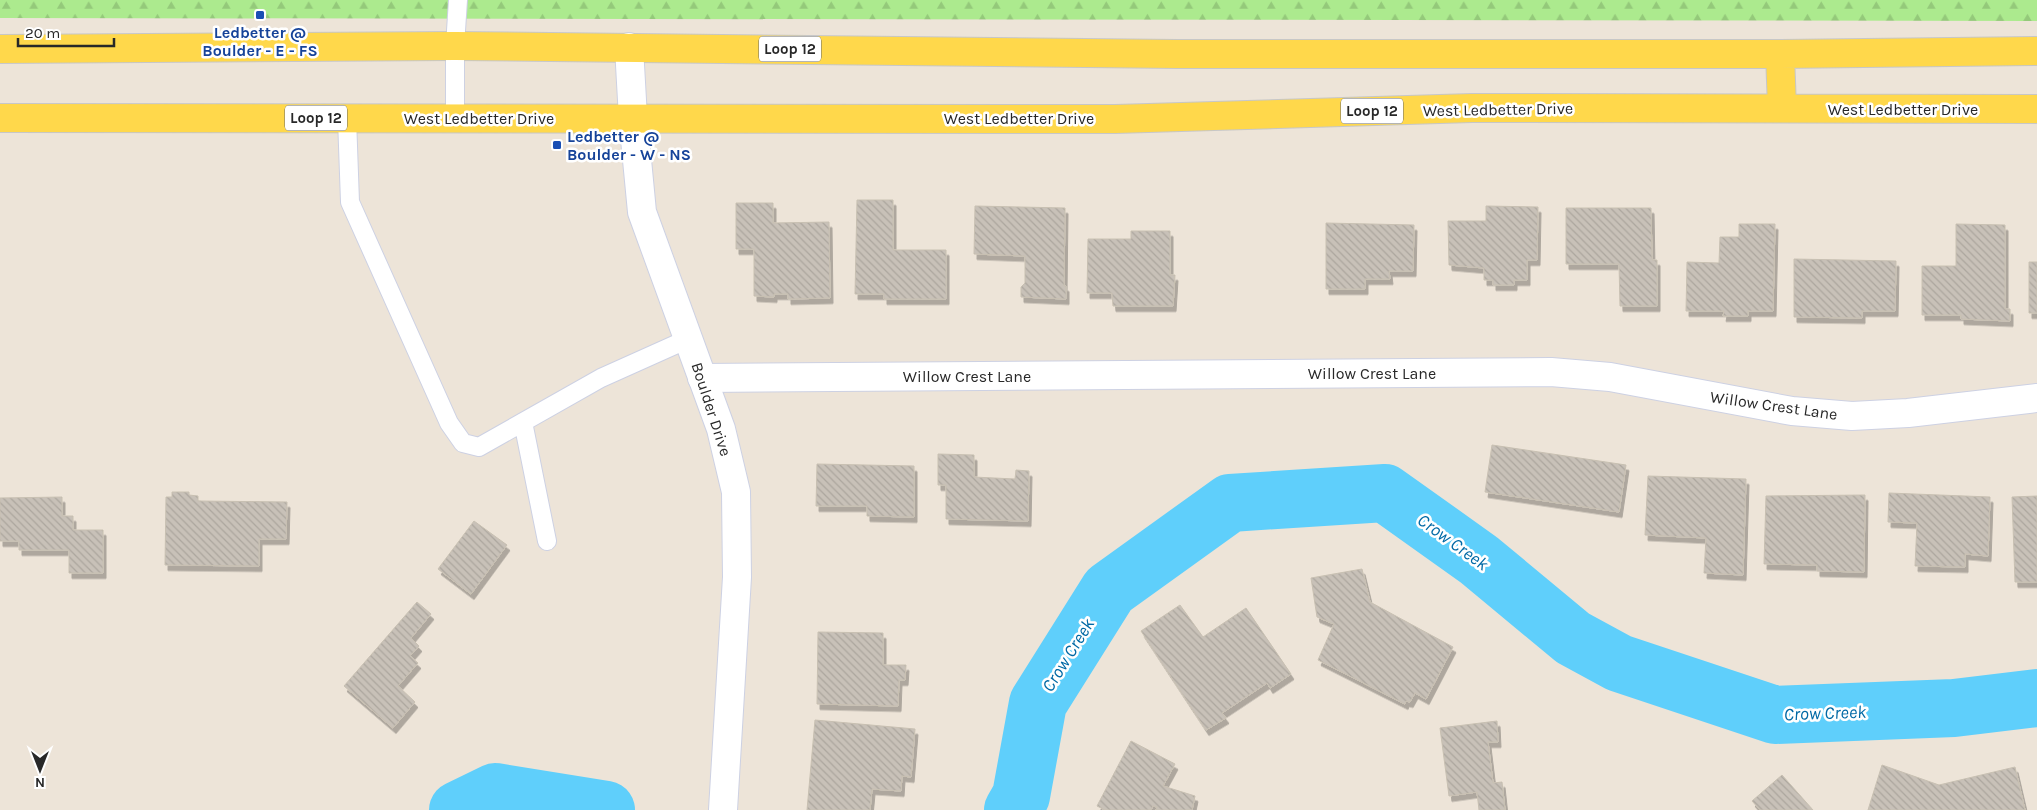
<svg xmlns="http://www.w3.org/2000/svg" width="2037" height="810" viewBox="0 0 2037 810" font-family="Karla,sans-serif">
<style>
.forest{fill:url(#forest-firs)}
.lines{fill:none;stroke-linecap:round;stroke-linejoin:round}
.river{stroke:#5fcffb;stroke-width:58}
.building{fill:url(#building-back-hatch);stroke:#c8c0b2;filter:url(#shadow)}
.lane-casing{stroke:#cdd1e3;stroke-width:20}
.street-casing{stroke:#cdd1e3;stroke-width:30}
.secondary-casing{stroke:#cdd1e3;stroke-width:30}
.primary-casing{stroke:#c7c7c7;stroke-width:30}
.lane{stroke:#fff;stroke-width:18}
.street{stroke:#fff;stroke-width:28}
.secondary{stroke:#fff;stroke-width:28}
.primary{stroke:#ffd84b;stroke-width:28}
.transit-dot{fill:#1a4fb4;stroke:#fff;stroke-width:2}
.labels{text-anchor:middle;stroke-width:5;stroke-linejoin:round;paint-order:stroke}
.shield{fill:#fff;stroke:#686868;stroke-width:1}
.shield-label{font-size:15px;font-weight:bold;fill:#282828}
.transit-label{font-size:16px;font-weight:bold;fill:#164399;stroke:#fff}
.street-label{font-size:16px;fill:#282828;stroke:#fff}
.water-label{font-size:18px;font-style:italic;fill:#0069a5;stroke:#fff}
</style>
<defs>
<pattern id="forest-firs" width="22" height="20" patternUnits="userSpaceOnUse" patternTransform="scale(1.25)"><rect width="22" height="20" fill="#acea8e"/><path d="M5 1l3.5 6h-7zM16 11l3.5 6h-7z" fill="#94c97a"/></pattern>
<pattern id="building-back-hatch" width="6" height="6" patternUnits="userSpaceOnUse" patternTransform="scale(1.25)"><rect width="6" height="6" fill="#c8c1b8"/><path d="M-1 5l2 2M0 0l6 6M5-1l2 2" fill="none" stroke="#aca69e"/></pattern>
<filter id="shadow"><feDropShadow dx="3" dy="5.5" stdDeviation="0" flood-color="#0004"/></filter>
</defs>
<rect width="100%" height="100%" fill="#ede4d8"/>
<path class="forest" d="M0,0h2037v21l-2037,-3z"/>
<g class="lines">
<path class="river" d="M458,810l37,-18 111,18
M1013,810l8,-14 17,-93 71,-113 121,-87 155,-10 94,67 94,78 46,25 156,52 179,-7 83,-10"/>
</g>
<path class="building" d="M857,200h36v50h53v49h-62v-5h-29z
M736,203h37v20l56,-1 1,76 -42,1v-5h-14v3l-20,-1v-47h-18z
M975,206l90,2 -1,78h2v13l-45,-2v-10l4,-4v-27l-51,-2z
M1486,206l52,1 -1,53h-10v20h-13v5h-21v-5h-9v-12l-35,-3 -1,-44h38z
M1566,208h85l1,52h5v46h-37l-1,-42h-53z
M1326,223l88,2 -1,46h-24l1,8h-25v10h-39z
M1739,224h36l-2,87h-25v5h-25l1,-5h-38l1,-49 32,1 1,-26h19z
M1956,224l49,1v84h5v12l-49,-2v-4h-39v-49h34z
M1131,231h39v44h5l-2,31h-60l-1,-13h-25l1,-54h43z
M1794,259l102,2 -1,50h-33v7l-68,-1z
M2029,262h8v51h-8z
M1492,445l134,20 -7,47 -134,-20z
M938,454l36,1v22l41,2 1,-9 13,1 -1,50 -82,-2v-34h-8z
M817,464l97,2v51l-47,-1v-10h-51z
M1648,476l98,3 -3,96 -39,-2 2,-35 -61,-3z
M172,492h17v3l9,1v5l89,1 -1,37h-27v27l-94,-1 1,-68h6z
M1889,493l101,4 -2,59 -23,-2v13l-50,-1 2,-43 -29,-1z
M1865,495l-1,77 -47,-1v-6l-53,-1 2,-68z
M2037,496v86h-22l-3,-85z
M62,497v19h11v14h30v43h-34v-23h-50v-9h-19v-43z
M474,521l33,24 -36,49 -33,-25z
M1362,569l8,33 83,45 -27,52 -11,-6 -5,9 -4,-1 -1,3 -87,-44 16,-36 -17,-7 -6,-39z
M417,602l14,12 -20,24 8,8 -9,10 8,7 -20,23 17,16 -22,26 -49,-42z
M1180,605l23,32 43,-29 45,66 -21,14 -3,-5 -45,30 4,5 -20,12 -65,-99z
M818,632l65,1v32h23l-1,15h-6l-1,26 -81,-2z
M815,720l100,9 -4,48 -9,-1 -1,15 -29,-2 -2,21h-63z
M1497,721l1,21h-10l5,41 9,-1 3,28h-26l-2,-18 -28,4 -9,-68z
M1131,741l44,23 -12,22 32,10 -3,14h-36l1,-3 -4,-1 -2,4h-46l-8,-4z
M1882,765l57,20 76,-18 10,43h-157z
M1782,775l31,35h-53l-8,-9z"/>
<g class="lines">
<defs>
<path id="lane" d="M347,118l3,84 99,221 14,20 16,4 122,-69 87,-39
M455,118v-72l3,-46
M523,422l24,119"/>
<path id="street" d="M702,378l849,-6 59,5 182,34 60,5 56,-3 129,-15"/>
<path id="secondary" d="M629,47l4,71 9,94 79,217 15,63 1,85 -14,233"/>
<path id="primary" d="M0,49l455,-3 722,8h603l257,-3
M1780,54l2,54
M0,118l1115,1 357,-11 565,1"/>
</defs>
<use href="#lane" class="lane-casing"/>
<use href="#street" class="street-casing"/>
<use href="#secondary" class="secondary-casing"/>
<use href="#primary" class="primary-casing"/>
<use href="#lane" class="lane"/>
<use href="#street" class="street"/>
<use href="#secondary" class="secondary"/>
<use href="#primary" class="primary"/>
</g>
<g class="transit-dot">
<rect x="255" y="10" width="10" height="10" rx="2.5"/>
<rect x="552" y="140" width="10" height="10" rx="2.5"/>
</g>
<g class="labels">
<g class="shield">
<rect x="759" y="36.5" width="62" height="25" rx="4"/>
<rect x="1341" y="98.5" width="62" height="25" rx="4"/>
<rect x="285" y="105.5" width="62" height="25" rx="4"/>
</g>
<g class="shield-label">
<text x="790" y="54">Loop 12</text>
<text x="1372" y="116">Loop 12</text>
<text x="316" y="123">Loop 12</text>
</g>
<g class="transit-label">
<text x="260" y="38">Ledbetter @<tspan x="260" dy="18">Boulder - E - FS</tspan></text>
<text x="567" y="142" text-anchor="start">Ledbetter @<tspan x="567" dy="18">Boulder - W - NS</tspan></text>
</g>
<g class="street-label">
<text transform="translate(1498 109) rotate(-1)" y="6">West Ledbetter Drive</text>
<text x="1903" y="115">West Ledbetter Drive</text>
<text x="479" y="124">West Ledbetter Drive</text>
<text x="1019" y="124">West Ledbetter Drive</text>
<text x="1372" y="379">Willow Crest Lane</text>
<text x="967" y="382">Willow Crest Lane</text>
<text transform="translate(1774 405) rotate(8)" y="6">Willow Crest Lane</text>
<text transform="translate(712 409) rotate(72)" y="6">Boulder Drive</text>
</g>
<g class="water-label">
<text transform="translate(1453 542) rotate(36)" y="6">Crow Creek</text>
<text transform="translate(1068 655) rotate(-58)" y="6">Crow Creek</text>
<text transform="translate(1825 713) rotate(-2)" y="6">Crow Creek</text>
</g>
</g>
<g transform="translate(40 770) rotate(180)" stroke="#ffffff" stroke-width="4" paint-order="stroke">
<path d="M0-4L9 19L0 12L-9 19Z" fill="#282828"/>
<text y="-8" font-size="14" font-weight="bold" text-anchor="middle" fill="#282828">N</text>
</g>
<path d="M18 38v8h96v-8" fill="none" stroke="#282828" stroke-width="2.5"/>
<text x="25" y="38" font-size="15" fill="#282828" stroke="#ffffff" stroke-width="4" paint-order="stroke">20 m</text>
</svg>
